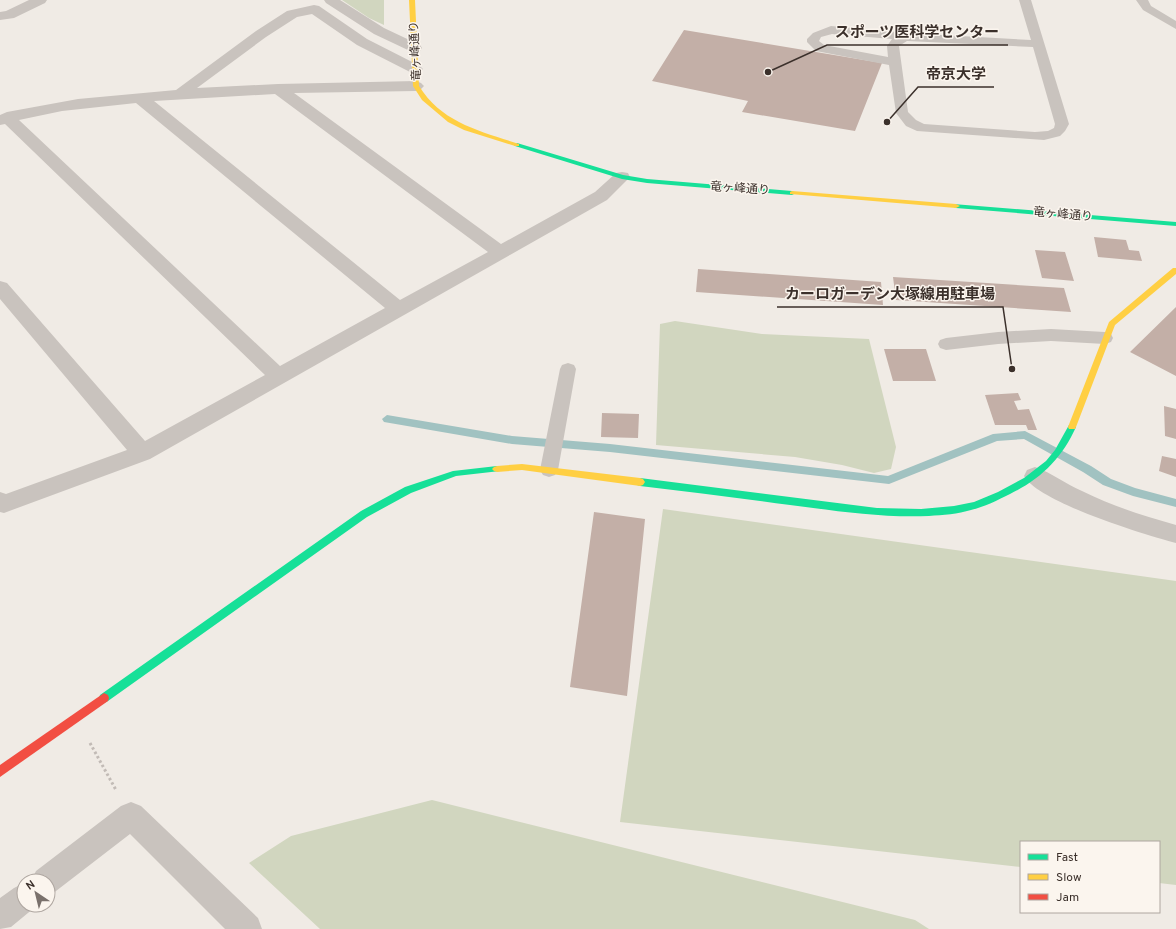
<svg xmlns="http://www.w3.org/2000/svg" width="1176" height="929" viewBox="0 0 1176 929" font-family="Overpass,'Noto Sans JP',sans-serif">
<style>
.green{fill:#d1d6bf}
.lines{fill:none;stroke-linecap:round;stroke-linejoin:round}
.stream{fill:#a1c2c1;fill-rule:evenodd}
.building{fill:#c3afa7}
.path{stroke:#c2bbb6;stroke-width:3;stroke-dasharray:2.5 2.5;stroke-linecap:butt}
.lane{fill:#c9c3be;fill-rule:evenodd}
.street{fill:#c9c3be;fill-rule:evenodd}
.fast{fill:#16e098;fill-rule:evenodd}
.slow{fill:#ffcf43;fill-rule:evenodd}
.jam{fill:#f24e42;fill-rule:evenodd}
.labels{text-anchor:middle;stroke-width:3;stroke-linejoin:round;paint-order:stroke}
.far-street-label{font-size:12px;fill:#3b302b;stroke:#fbf5ee}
.leader{fill:none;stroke:#3b302b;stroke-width:1.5}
.callout-dot{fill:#3b302b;stroke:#fbf5ee;stroke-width:1.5}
.callout-label{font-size:15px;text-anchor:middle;font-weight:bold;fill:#3b302b;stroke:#fbf5ee;stroke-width:3;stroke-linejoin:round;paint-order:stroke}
</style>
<rect width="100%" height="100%" fill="#f0ebe5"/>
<path class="green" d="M342,0h42v25l-15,-7z
M675,321l87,13 107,5 27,108 -5,22 -17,4 -32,-8 -47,-8 -139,-12 4,-121z
M663,509l513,72v304l-17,-2v-41h-138v25l-401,-45z
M432,800l483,120 14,9h-609l-71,-66 42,-27z"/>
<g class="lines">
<path class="stream" d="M387,415l125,21 98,8 278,32 105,-42 32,-3 66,35 20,13 24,9 41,11v8l-43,-11 -30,-11 -20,-13 -59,-33 -27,2 -108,43 -279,-32 -98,-8 -128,-22 -2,-3z"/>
</g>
<path class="building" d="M684,30l198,33 -27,68 -113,-19 6,-11 -96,-20z
M1094,237l32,3 3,10 10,1 3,10 -44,-4z
M1035,250l30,2 9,29 -32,-3z
M698,269l183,13 2,23 -187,-13z
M893,277l171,11 7,24 -175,-12z
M1176,307v69l-46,-24z
M884,349h42l10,32h-43z
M1018,393l3,7 -7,1 4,9 11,-1 8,21h-9l-2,-5h-31l-10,-30z
M1164,406l12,3v30l-11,-3z
M602,413l37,1 -1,24 -37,-1z
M1162,456l14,3v18l-17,-6z
M594,512l51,7 -18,177 -57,-9z"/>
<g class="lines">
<path class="path" d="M90,743l26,47"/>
<path class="lane" d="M1019,0h12l38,124 -4,7 -5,5 -16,4 -127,-9 -11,-5 -10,-13 -7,-48 -73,-14 -9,-9v-3l6,-6 18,-7 76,7 124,7zM832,34l60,5 -5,7 1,11 -64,-12 -5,-4 2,-4zM907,41l126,6 22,77 -1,4 -6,3 -13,1 -111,-8 -8,-4 -8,-8 -9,-66z
M1136,0h12l3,6 25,15v8l-33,-19z
M1051,329l54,3 6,2 2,4 -2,4 -6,2 -54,-3 -53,3 -52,6 -6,-2 -2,-4 2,-4 6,-2 52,-6z
M568,363l6,2 2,4 -18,101 -3,5 -6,2 -6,-2 -3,-5 20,-101 2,-4z"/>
<path class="street" d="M29,0h18l-2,3 -31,15 -14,2v-8l6,-1z
M324,0h16l44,28 36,17 2,3 -2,3 -5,1 -5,-1 -36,-17 -48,-31z
M314,5l5,1 48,33 53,27 3,3 -3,3 -5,2 -5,-2 -53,-27 -45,-31 -15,3 -31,20 -69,51 81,-4 138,-3 5,2 3,3 -3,3 -5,2 -122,2 207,151 94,-52 21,-19 6,-1 6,1 2,4 -23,23 -457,259 -138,51 -8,3 -4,-1v-20l6,2 121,-44 -127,-151v-18l7,2 138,158 120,-66 -260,-251 -5,1v-10l7,-3 71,-13 98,-9 80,-59 31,-20zM275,94l213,158 -88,48 -246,-199zM136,103l249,205 -105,58 -261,-246 43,-9z
M1035,467c17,6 31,17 47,24 30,15 62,25 94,34v18c-31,-8 -138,-41 -152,-67l3,-6z
M131,802l10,4 117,112 4,11h-37l-95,-95 -74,57 -8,4v-14h-17l5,-10 85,-65z
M24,883v22h12l-2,3 -23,19 -11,2v-31l14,-10z"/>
<path class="fast" d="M517,143l106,32 24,4 145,12 4,2 -4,2 -145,-12 -25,-4 -107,-33 -1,-1z
M953,204l223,18v4l-220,-18 -4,-2z
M1072,424l4,3c-14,31 -35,52 -66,67 -12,6 -26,13 -39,16 -13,4 -28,5 -42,6 -47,2 -92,-5 -139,-11 -50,-7 -100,-13 -150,-19l-3,-1 -2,-3 2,-3 3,-1 237,30 44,1 33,-3 20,-4 24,-10 26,-14 22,-17 9,-11 14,-25z
M497,466l3,1 2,2 -2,2 -44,5 -45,17 -44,24 -259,184 -4,2 -4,-2 -1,-3 1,-3 261,-184 44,-24 48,-16z"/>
<path class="slow" d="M409,0h6l4,86c23,37 61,45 100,58v2h-4l-51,-16 -16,-8 -26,-22 -9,-14z
M792,191l164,13 4,2 -4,2 -166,-14v-2z
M1173,268h3v6l-61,51 -39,102 -1,2h-6l-1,-2 41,-105z
M522,464l118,14 3,1 2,3 -2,3 -3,1 -118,-16 -25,2 -3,-1 -2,-2 2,-2 3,-1z"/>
<path class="jam" d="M104,693l4,2 1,3 -1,3 -108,76v-12z"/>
</g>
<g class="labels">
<g class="far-street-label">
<text transform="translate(415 51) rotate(-93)" y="4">竜ヶ峰通り</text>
<text transform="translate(740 188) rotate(4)" y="4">竜ヶ峰通り</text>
<text transform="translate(1063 214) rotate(5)" y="4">竜ヶ峰通り</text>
</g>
</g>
<path class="leader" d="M768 72L827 45H1008M887 122L918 87H994M1012 369L1003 307H777"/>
<g class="callout-dot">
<circle cx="768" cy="72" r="4"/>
<circle cx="887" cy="122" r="4"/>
<circle cx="1012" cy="369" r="4"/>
</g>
<g class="callout-label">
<text x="917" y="37">スポーツ医科学センター</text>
<text x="956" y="79">帝京大学</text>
<text x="890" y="299">カーロガーデン大塚線用駐車場</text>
</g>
<rect x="1020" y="841" width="140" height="72" fill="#fbf5ee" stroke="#aea6a0"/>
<rect x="1028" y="854" width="20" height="6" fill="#16e098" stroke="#aea6a0"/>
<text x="1056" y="861" font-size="12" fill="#3b302b">Fast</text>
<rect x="1028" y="874" width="20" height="6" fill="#ffcf43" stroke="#aea6a0"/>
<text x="1056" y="881" font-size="12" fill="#3b302b">Slow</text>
<rect x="1028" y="894" width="20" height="6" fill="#f24e42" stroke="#aea6a0"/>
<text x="1056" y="901" font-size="12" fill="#3b302b">Jam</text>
<g transform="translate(36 893) rotate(325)"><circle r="19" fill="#fbf5ee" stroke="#aea6a0"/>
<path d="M0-3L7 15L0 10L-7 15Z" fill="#7a716c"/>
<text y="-6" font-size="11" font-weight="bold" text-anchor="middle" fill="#3b302b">N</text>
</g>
</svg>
